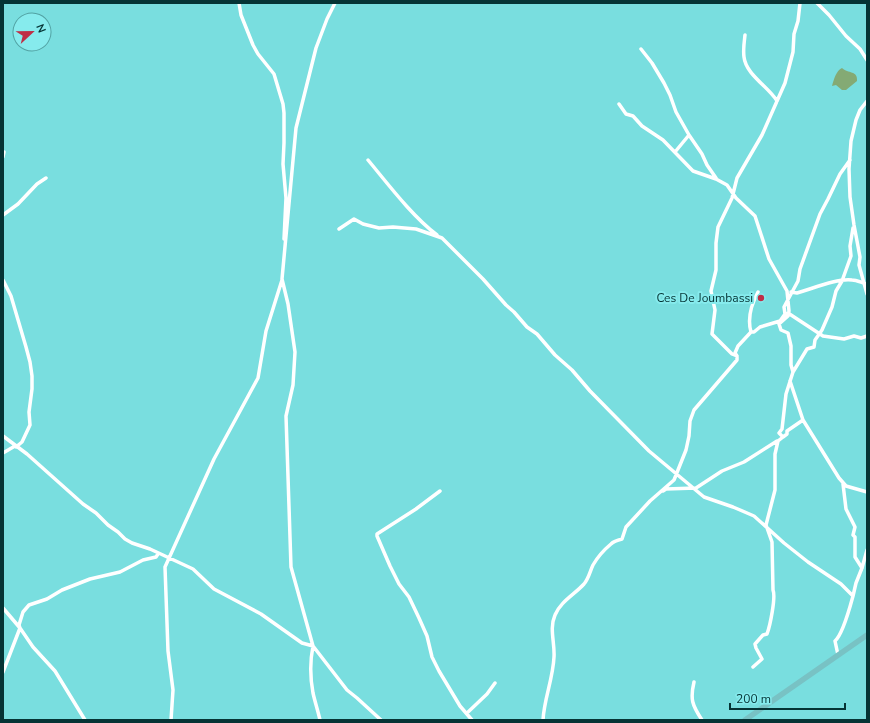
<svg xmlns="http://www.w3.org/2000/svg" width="870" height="723" viewBox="0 0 870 723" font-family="'Nunito Sans',sans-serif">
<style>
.water{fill:#84aa74}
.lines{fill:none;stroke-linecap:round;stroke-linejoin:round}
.street{stroke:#fff;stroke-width:3.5}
.primary{stroke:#78c2c4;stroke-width:5.5}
.poi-dot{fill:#bf2e46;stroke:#86ebed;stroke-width:1.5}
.labels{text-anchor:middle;stroke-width:4;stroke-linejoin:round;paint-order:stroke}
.poi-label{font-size:12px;fill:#053435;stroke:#86ebed;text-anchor:end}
</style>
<rect width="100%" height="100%" fill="#79dedf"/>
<path class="water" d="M842,68c6,6 16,2 15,13l-11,9h-4l-6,-5 -4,1c2,-7 4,-15 10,-18z"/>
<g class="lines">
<path class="street" d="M239,3l2,12 12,30 5,9 16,20 9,30 1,9v30l-1,21 3,34 -2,41
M817,3l12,12 17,21 14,13 7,11
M745,35c-1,8 -2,15 -1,22 2,18 25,30 33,44
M641,49l11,14 12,20 6,12 6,17 13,23 -14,17
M867,101l-7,9 -4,10 -5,21 -2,28 1,28 4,28 6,32 -1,8 8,29
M619,104l7,10 7,2 9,10 21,14 30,31 23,8 11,6 9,13 19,18 14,43 18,32 2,20 -1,5 -9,8 2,6 7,3 3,13v19l2,7 -7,22 -4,35 -3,4 4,4 -5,4 -3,13v36l-9,35 6,17 1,48c3,7 -3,36 -6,44l-4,1 -8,9 1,4 6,11 -9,8
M689,135l13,19 5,11 9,13
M3,157l1,-5
M368,160c20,24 44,56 69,75
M3,215l15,-11 19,-20 9,-6
M339,229l15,-10 9,5 16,4 14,-1 23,2 26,9 41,41 23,26 8,7 13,15 10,7 18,21 17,15 18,21 59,60 55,46 29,10 21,9 30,27 24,19 33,22 12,12c-3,11 -10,38 -18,45l3,14
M3,280l8,16 15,51 4,15 2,14v13l-3,23 1,13 -8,17 -6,5
M791,292l6,1c15,-4 40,-15 55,-13 5,0 10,3 15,4
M788,313l35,23 21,3 10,-3 7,2 6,-2
M751,332h3l6,-5 20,-6 5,-7 -1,-7 14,-26 2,-12 20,-55 8,-15 12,-25 10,-14
M737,356l-5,-2 -20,-20 3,-24 -4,-19 5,-21v-27l2,-16 14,-29 5,-20 25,-43 23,-52 8,-31 1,-18 4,-13 2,-18
M793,372l14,-23 7,-2 1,-7 7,-10 10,-23 4,-16 6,-10 9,-25 -1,-10 3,-18
M790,381l13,39 36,58 7,8 21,6
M3,436l24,18 56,50 13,9 12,12 10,7 7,7 7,4 18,6 43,20 21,20 47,25 41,29 11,3 34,44 10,8 24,22
M783,437l4,-3v-3l16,-11
M3,453l12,-7
M843,484l3,25 9,18 -2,8 2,2v20l7,11
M440,491l-24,18 -39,25v2l13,30 9,18 10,13 10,21 8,18 5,21 7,14 21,35 12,14
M663,491l3,-2 30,-1 26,-17 22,-9 33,-21
M853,596l3,-13 6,-15 5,-18
M3,608l17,20 13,19 22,24 30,49
M3,672l17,-44 -1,-3 4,-13 6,-7 18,-6 15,-9 28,-11 30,-7 23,-12 13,-3 2,-3
M694,682c-4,17 -2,23 8,38
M467,713l20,-19 8,-11
M171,720l2,-30 -5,-39 -3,-84 49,-108 44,-81 8,-47 16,-51
M320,720c-2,-9 -5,-18 -7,-27 -3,-16 -3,-32 0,-47l-22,-79 -5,-151 7,-31 2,-33 -7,-48 -6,-25 14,-151 20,-80 11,-29 8,-16
M543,720c1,-21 10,-41 11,-63 1,-14 -5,-28 1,-42 5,-13 20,-21 29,-31 5,-6 6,-13 9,-19 4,-7 12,-16 18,-21 3,-3 7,-4 11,-5l4,-12 24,-26 24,-21 12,-30 3,-14 1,-15 4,-11 43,-50v-4l-2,-3 3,-7 13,-14c-4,-14 0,-27 7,-40"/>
<path class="primary" d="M745,720l122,-85"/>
</g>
<circle class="poi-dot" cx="761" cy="298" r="4"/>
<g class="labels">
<g class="poi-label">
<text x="753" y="302">Ces De Joumbassi</text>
</g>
</g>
<rect width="870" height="723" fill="none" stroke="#053435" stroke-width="8"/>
<g transform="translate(32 32) rotate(68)"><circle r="19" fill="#86ebed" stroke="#52a2a3"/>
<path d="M0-3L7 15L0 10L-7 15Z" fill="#bf2e46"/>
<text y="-6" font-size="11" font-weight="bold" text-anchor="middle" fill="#053435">N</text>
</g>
<path d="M730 703v6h115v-6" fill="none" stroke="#053435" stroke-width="2"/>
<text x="736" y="703" font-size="12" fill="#053435" stroke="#86ebed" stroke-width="3" paint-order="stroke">200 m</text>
</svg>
